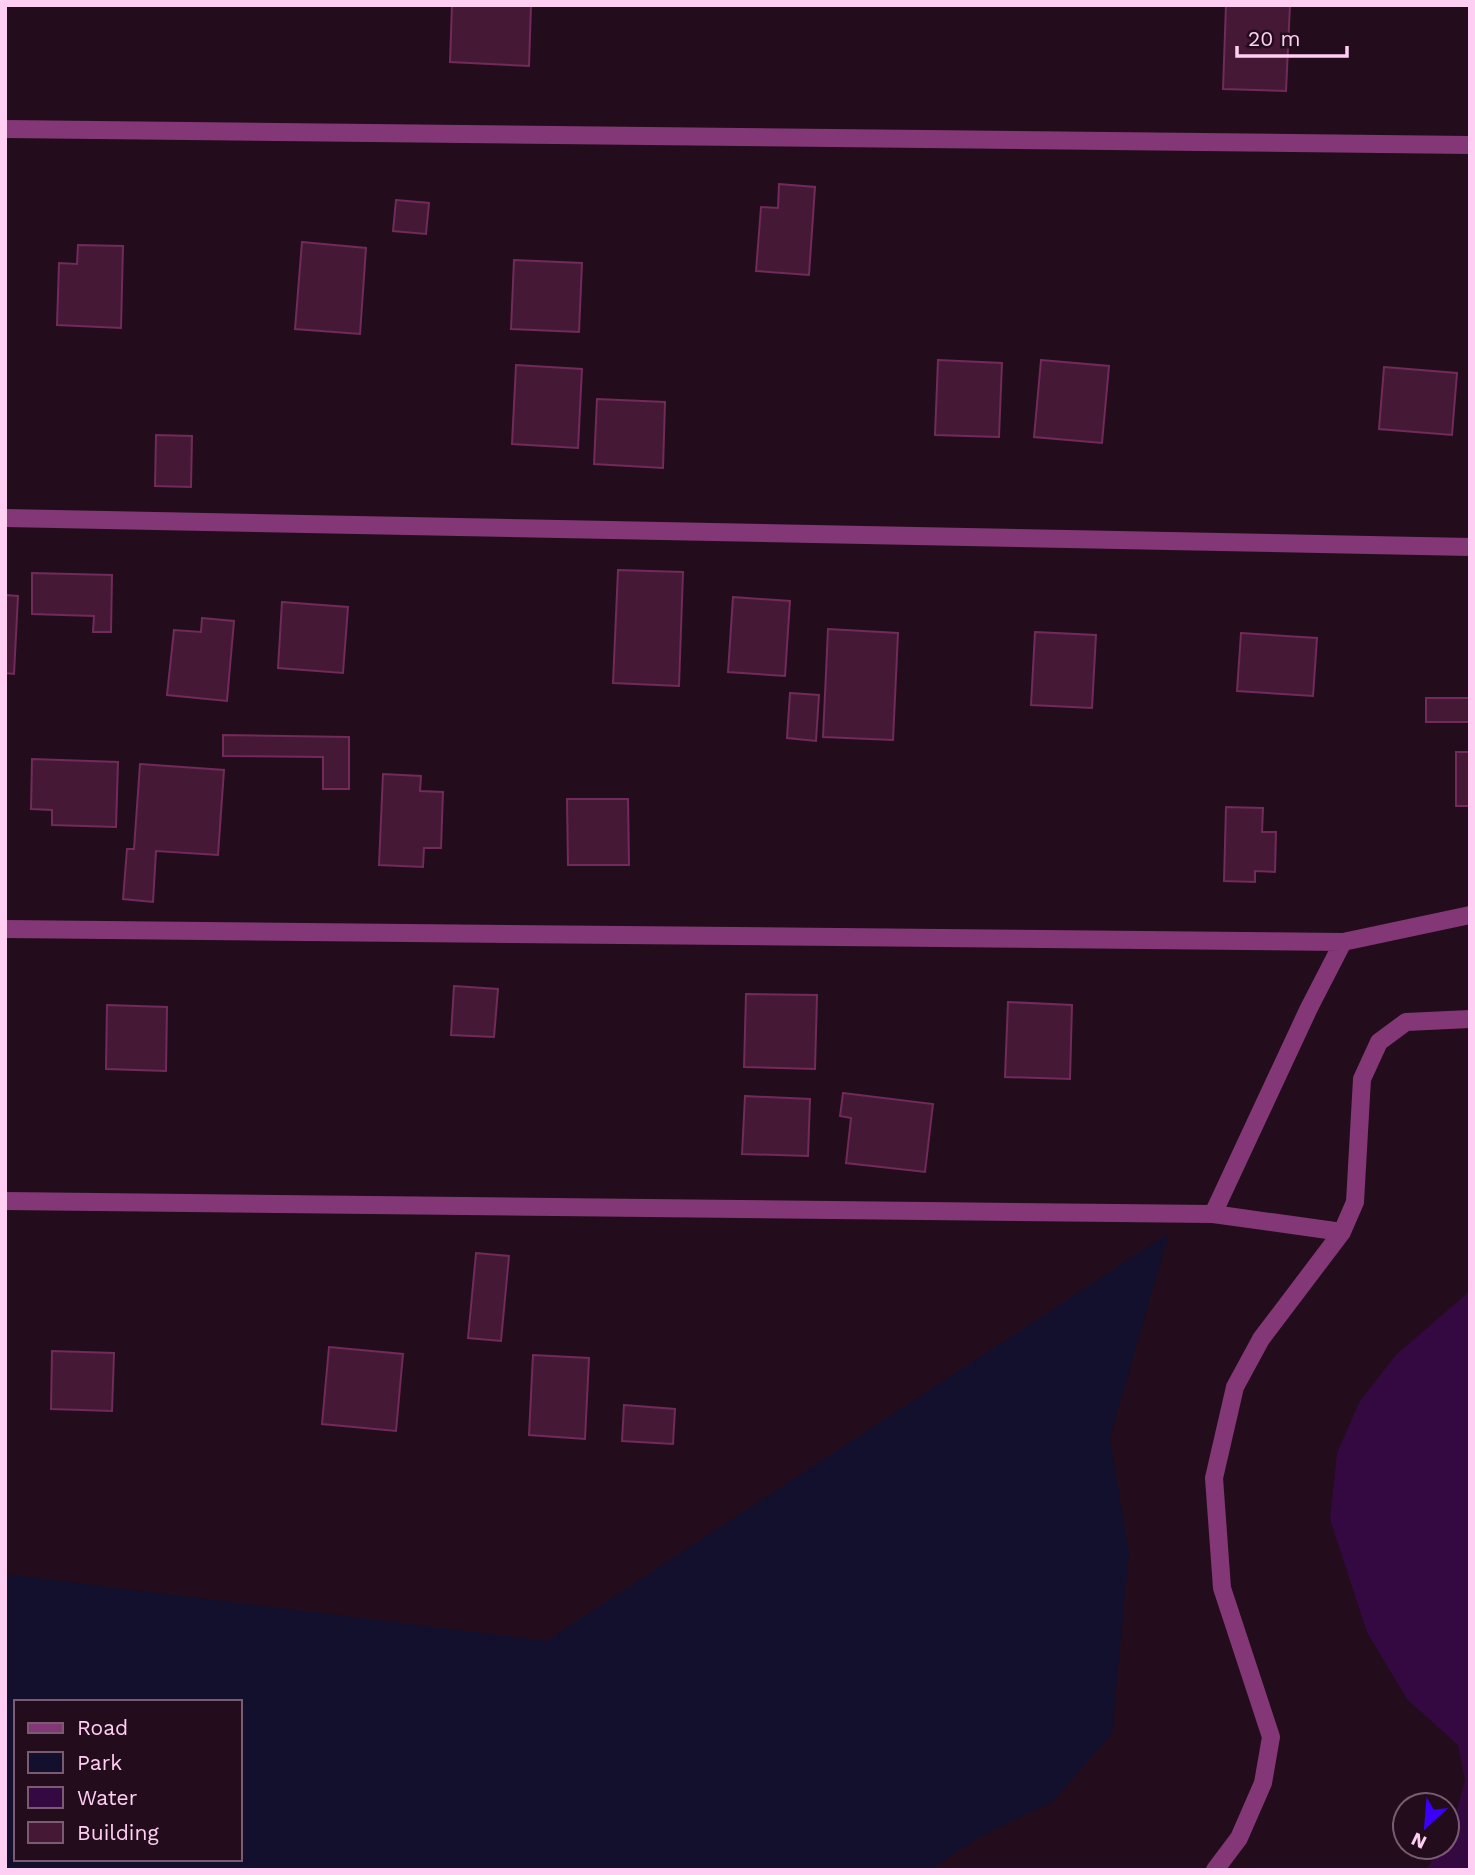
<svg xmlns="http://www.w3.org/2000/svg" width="1475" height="1875" viewBox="0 0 1475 1875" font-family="'Work Sans',sans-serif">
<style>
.green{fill:#13102d;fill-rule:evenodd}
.water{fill:#340841}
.building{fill:#451936;stroke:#712a59;stroke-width:2}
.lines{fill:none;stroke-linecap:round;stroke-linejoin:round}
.minor{stroke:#843776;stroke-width:18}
</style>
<rect width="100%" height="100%" fill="#230d1c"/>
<path class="green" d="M1169,1233l-59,205 19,115 -17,181 -60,68 -71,34 -51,34h-925v-296l541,67zM16,1702h224v157h-224z"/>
<path class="water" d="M1470,1291v579h-44l15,-23h6l18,-67 -7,-35 -51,-46 -40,-67 -37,-113 7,-66 23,-52 36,-46z"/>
<path class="building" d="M452,5h79l-2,61 -79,-4z
M1226,5h64l-4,86 -63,-2z
M779,184l36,3 -6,88 -53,-4 5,-64 17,1z
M396,200l33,3 -3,31 -33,-3z
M302,242l64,6 -6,86 -65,-5z
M78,245l45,1 -2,82 -64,-3 2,-62 18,1z
M514,260l68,3 -3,69 -68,-3z
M938,360l64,3 -3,74 -64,-2z
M1041,360l68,6 -7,77 -68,-6z
M516,365l66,4 -4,79 -66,-4z
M1384,367l73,6 -5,62 -73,-6z
M597,399l68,3 -2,66 -69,-4z
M156,435l36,1 -1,51 -36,-1z
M618,570l65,2 -4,114 -66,-3z
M32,573l80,2 -1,57h-18l1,-16 -62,-2z
M5,595l13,1 -4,78 -9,-1z
M733,597l57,4 -5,75 -57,-4z
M282,602l66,5 -5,66 -65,-5z
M202,618l32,3 -7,80 -60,-6 7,-65 27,2z
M828,629l70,4 -5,107 -70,-3z
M1035,632l61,3 -4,73 -61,-3z
M1241,633l76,5 -4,58 -76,-5z
M790,693l29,2 -3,46 -29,-3z
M1426,698h44v24h-44z
M223,735l126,2v52h-26v-32l-100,-1z
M1456,752h14v54h-14z
M32,759l86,3 -2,65 -64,-2v-15l-21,-1z
M140,764l84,6 -6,85 -62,-4 -3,51 -30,-3 4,-50h7z
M383,774l38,2 -1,15 23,1 -2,56h-17l-1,19 -44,-2z
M567,799h61l1,66h-61z
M1226,807l37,1 -1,24h14l-1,40 -20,-1v11l-31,-1z
M454,986l44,3 -4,48 -43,-2z
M746,994l71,1 -2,74 -71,-2z
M1008,1002l64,3 -2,74 -65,-2z
M107,1005l60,2 -1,64 -60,-2z
M843,1093l90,11 -8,68 -79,-9 5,-45 -11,-2z
M745,1096l65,3 -2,57 -66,-2z
M476,1253l33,3 -8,85 -33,-3z
M329,1347l74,7 -7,77 -74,-7z
M52,1351l62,2 -2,58 -61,-2z
M533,1355l56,3 -4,81 -56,-4z
M624,1405l51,4 -2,35 -51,-3z"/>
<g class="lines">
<path class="minor" d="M5,129l1465,16
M5,518l1465,29
M5,929l1338,13
M5,1201l1208,13 129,18
M1213,1214l96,-206 34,-66 127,-27
M1215,1870l24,-32 24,-55 8,-46 -49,-149 -8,-110 21,-91 26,-48 81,-107 13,-30 7,-123 17,-37 27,-20 64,-3"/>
</g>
<rect width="1475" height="1875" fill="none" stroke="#ffcff3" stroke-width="14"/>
<rect x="14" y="1700" width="228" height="161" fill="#230d1c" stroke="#7b5b72" stroke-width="2"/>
<rect x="28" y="1723" width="35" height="10" fill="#843776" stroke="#7b5b72" stroke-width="2"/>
<text x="77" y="1735" font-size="21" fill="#ffcff3">Road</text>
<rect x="28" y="1752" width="35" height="21" fill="#13102d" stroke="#7b5b72" stroke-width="2"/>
<text x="77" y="1770" font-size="21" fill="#ffcff3">Park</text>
<rect x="28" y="1787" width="35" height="21" fill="#340841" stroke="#7b5b72" stroke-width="2"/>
<text x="77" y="1805" font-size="21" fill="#ffcff3">Water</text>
<rect x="28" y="1822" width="35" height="21" fill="#451936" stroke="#7b5b72" stroke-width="2"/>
<text x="77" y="1840" font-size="21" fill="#ffcff3">Building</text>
<g transform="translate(1426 1826) rotate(206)"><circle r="33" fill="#230d1c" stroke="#7b5b72" stroke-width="2"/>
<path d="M0-5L12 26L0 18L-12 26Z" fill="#3b00fa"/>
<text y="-10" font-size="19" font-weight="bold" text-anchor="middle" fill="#ffcff3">N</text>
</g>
<path d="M1237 46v10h110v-10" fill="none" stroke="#ffcff3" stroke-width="3.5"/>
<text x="1248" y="46" font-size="21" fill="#ffcff3" stroke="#230d1c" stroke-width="5" paint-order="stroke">20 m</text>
</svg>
